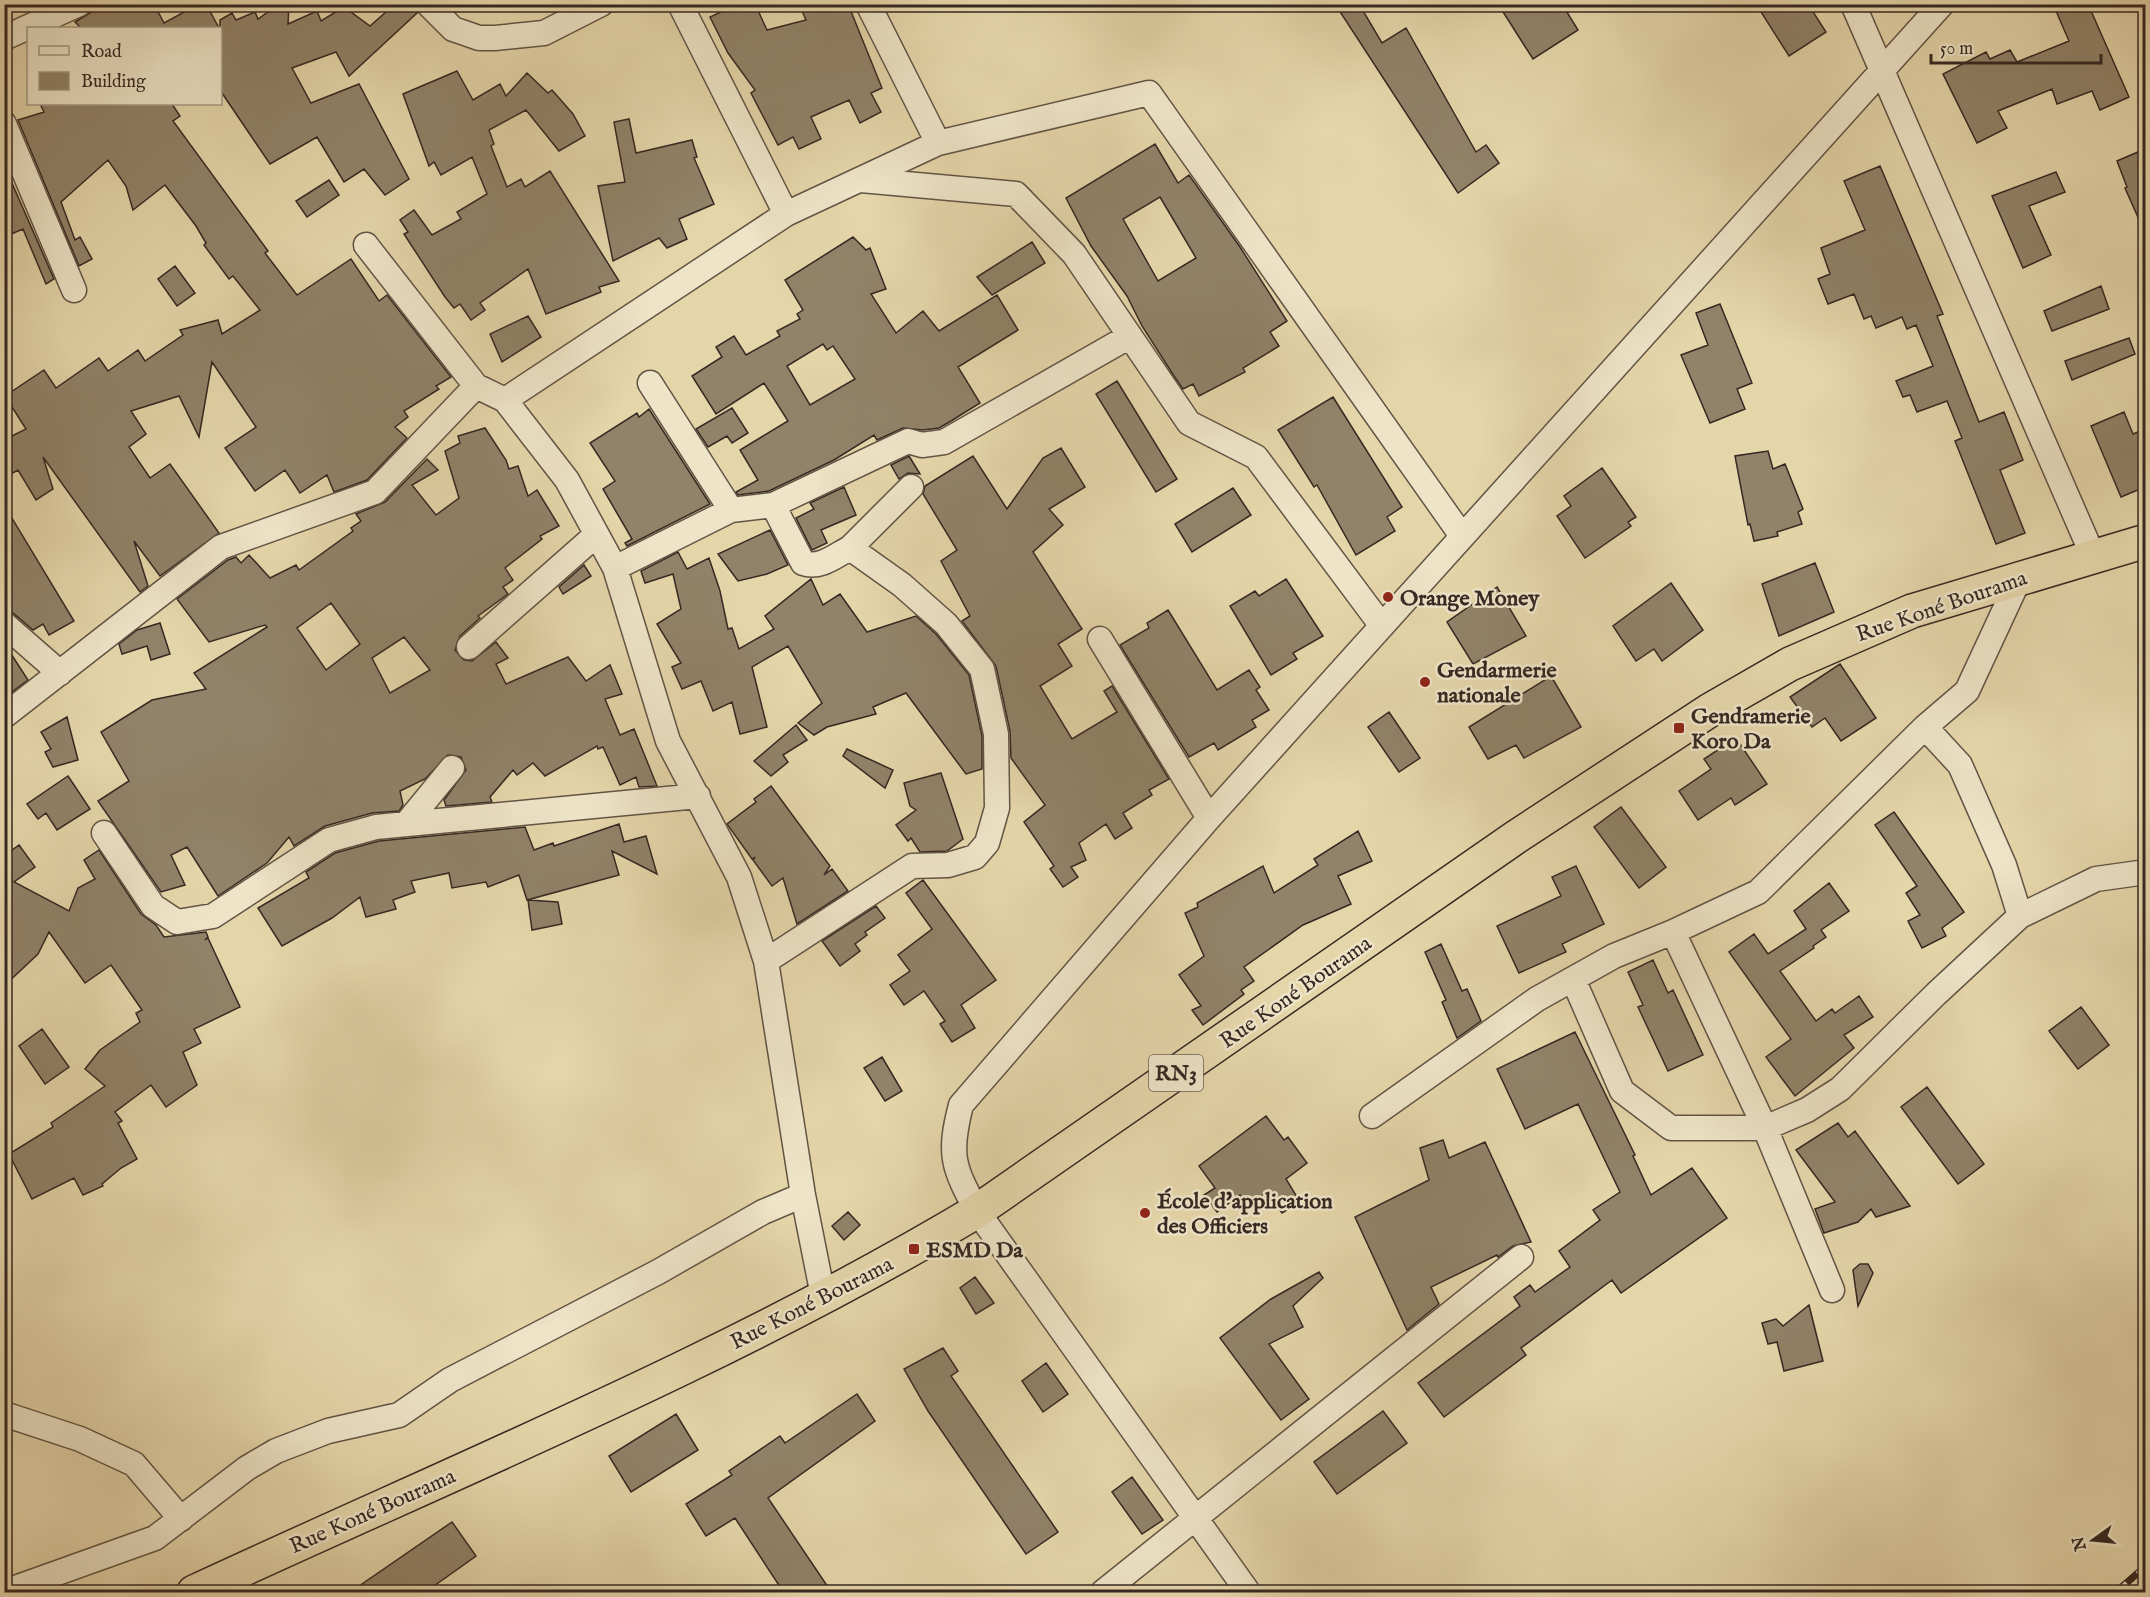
<svg xmlns="http://www.w3.org/2000/svg" width="2150" height="1597" viewBox="0 0 2150 1597" font-family="'IM FELL English',serif">
<style>
.building{fill:#918269;stroke:#362823;stroke-width:1.5;fill-rule:evenodd}
.lines{fill:none;stroke-linecap:round;stroke-linejoin:round}
.minor-casing{stroke:#625445;stroke-width:27}
.highway-casing{stroke:#362823;stroke-width:36}
.minor{stroke:#eee4c8;stroke-width:24}
.highway{stroke:#e5d6aa;stroke-width:33}
.rail-casing{stroke:#362823;stroke-width:7}
.rail{stroke:#eee4c8;stroke-width:4.5;stroke-dasharray:14;stroke-linecap:butt}
.poi-dot{fill:#8f2418;stroke:#eee4c8;stroke-width:2}
.labels{text-anchor:middle;stroke-width:5;stroke-linejoin:round;paint-order:stroke}
.shield{fill:#eee4c8;stroke:#6d6054;stroke-width:1.5}
.shield-label{font-size:21px;font-weight:bold;fill:#362823}
.poi-label{font-size:22px;font-weight:bold;fill:#362823;stroke:#eee4c8;text-anchor:start}
.street-label{font-size:22px;fill:#362823;stroke:#eee4c8}
</style>
<rect width="100%" height="100%" fill="#e5d6aa"/>
<filter id="stains"><feTurbulence type="fractalNoise" baseFrequency=".00333" numOctaves="4"/><feColorMatrix values="0 0 0 0 .2 0 0 0 0 .09 0 0 0 0 .02 0 0 0 .5 -.17"/></filter>
<radialGradient id="worn" r=".72"><stop offset=".6" stop-color="#630" stop-opacity="0"/><stop offset="1" stop-color="#630" stop-opacity=".3"/></radialGradient>
<path class="building" d="M93,4h61l10,19 35,-19h7l13,24h-138l-6,-6 15,-9z
M279,4h10l-1,20 29,-13 4,10 23,-14 26,19 25,-22h19l3,9 -68,63 -13,-24 -44,16 19,35 48,-19 50,95 -24,16 -21,-26 -20,13 -27,-45 -47,27 -46,-68 -4,-6v-70l12,-7 4,7 19,-8 3,7z
M738,4h17l12,26 39,-10 -7,-16h49l34,84 -11,5 10,19 -21,11 -11,-23 -38,17 10,22 -22,10 -6,-12 -15,8 -27,-52 4,-3 -27,-37 -18,-36z
M1335,4h24l23,39 24,-15 70,124 10,-7 13,18 -41,30z
M1498,4h64l16,26 -45,29z
M1756,4h52l18,28 -37,24z
M2053,4h35l41,93 -29,13 -8,-19 -35,13 -5,-15 -54,22 9,17 -30,15 -34,-69 43,-22 4,7 20,-9 7,12 52,-21z
M457,71l16,29 27,-16 6,12 21,-23 21,20 4,-3 21,24 12,22 -26,15 -33,-41 -37,20 5,14 -3,2 16,41 14,-8 4,8 25,-16 69,110 -20,6 2,5 -55,22 -18,-45 -48,34 5,7 -14,10 -11,-16 -6,4 -9,-11 -41,-63 4,-2 -8,-12 14,-10 18,25 29,-16 -4,-7 30,-18 -15,-37 -31,18 -7,-13 -5,4 -26,-72z
M40,104h132l8,12 -7,5 95,130 -3,2 32,42 54,-36 28,42 8,-6 64,82 -15,9 3,3 -35,22 4,6 -13,10 12,11 -40,42 -33,12 -7,-17 -27,18 -15,-23 -30,21 -30,-43 31,-21 -44,-65 -13,75 -20,-41 -48,15 15,23 -17,13 21,31 20,-14 49,69 -59,43 -26,-35 14,45 -8,6 -97,-135 10,32 -17,11 -18,-30 -14,8v-38l22,-11 -21,-33 39,-26 12,18 43,-30 9,13 30,-21 7,11 38,-26 -3,-5 38,-10 4,14 38,-24 -27,-34 -4,3 -25,-34 2,-2 -10,-17 -31,-41 -32,25 -7,-24 -18,-26 -47,42 14,38 5,-3 12,22 -13,7 -61,-146 26,-8z
M629,119l7,34 56,-13 5,17 -3,1 20,46 -35,15 8,20 -20,9 -8,-10 -46,23 -15,-75 27,-4 -11,-60z
M1155,144l23,39 11,-8 51,72 47,74 -17,11 9,14 -36,22 2,4 -46,24 -6,-12 -10,5 -9,-13 -32,-50 -15,-30 -36,-50 -25,-48zM1160,197l36,61 -38,23 -35,-62z
M2145,149v84l-20,-45 2,-1 -10,-26z
M4,165l50,114 -8,5 -23,-55 -19,8z
M1880,166l63,148 -6,2 42,106 25,-10 19,48 -23,10 25,63 -29,11 -41,-103 7,-3 -15,-37 -30,11 -7,-17 -7,2 -7,-16 37,-15 -17,-41 -9,4 -5,-12 -26,11 -5,-12 -7,3 -10,-25 -26,10 -10,-25 12,-5 -9,-26 44,-18 -21,-49z
M2056,172l9,20 -36,14 22,49 -28,13 -31,-72z
M329,180l10,15 -32,22 -11,-16z
M853,237l13,13 4,-2 16,41 -15,5 25,39 27,-22 16,20 58,-36 21,35 -60,37 22,36 -29,18 -12,7 -16,2 -20,-2 -26,12 -3,-5 -40,25 -65,31 -31,4 -2,-3 22,-12 -18,-30 48,-29 -24,-38 -48,31 -24,-38 30,-19 -6,-10 18,-11 12,19 34,-19 -3,-5 23,-12 -3,-5 6,-4 -18,-30zM823,344l4,6 6,-4 22,33 -45,26 -23,-39z
M1032,242l13,21 -53,32 -15,-18z
M175,266l20,27 -18,13 -19,-27z
M2101,286l8,23 -57,22 -8,-20z
M1720,304l32,79 -15,6 8,20 -35,14 -29,-68 27,-10 -12,-32z
M528,316l13,21 -39,25 -12,-28z
M2129,338l6,16 -63,26 -7,-19z
M1117,381l60,98 -21,13 -60,-98z
M1333,397l69,110 -15,10 8,14 -39,24 -39,-70 -3,2 -36,-57z
M732,408l16,25 -16,10 -5,-7 -19,11 -12,-18z
M649,409l61,95 -83,42 -2,-3 7,-4 -29,-50 12,-8 -25,-38 47,-30 2,4z
M2124,412l9,22 12,-5v58l-24,10 -30,-71z
M485,428l21,32 3,9 9,-3 10,30 9,-6 22,36 -19,10 2,3 -37,29 8,12 -10,7 5,7 -30,22 2,2 -20,18 -5,14 9,10 8,1 24,-19 12,16 -12,6 10,20 62,-27 18,24 24,-16 12,29 -17,5 15,36 14,-6 23,57 -18,1 -3,-10 -16,8 -17,-38 -5,2 -1,-3 -52,30 -12,-13 -16,12 -4,-5 -23,27 2,5 -46,4 -2,-6 22,-30 -5,-13 -13,-2 -23,24 -25,12 3,14 -4,6 -27,2 -47,13 -31,20 -5,-9 -22,26 -49,33 -31,-49 -16,8 14,30 -24,7 -63,-91 31,-20 -28,-49 51,-32 54,-11 -12,-16 73,-46 -2,-2 -56,17 -32,-43 51,-39 8,-3 5,6 8,-8 21,23 26,-13 3,5 54,-39 -2,-3 10,-7 -5,-7 29,-12 42,-43 11,11 -26,15 24,30 23,-17 -14,-47 15,-8 -2,-7zM331,603l29,41 -34,26 -29,-42zM404,637l26,33 -40,23 -18,-35z
M1061,448l24,39 -36,22 14,16 -30,27 49,77 -24,15 14,22 -32,20 32,53 45,-27 -13,-21 8,-5 57,93 -20,11 3,5 -29,18 9,15 -17,11 -9,-15 -27,19 7,17 -15,7 7,10 -15,10 -13,-18 4,-3 -30,-44 21,-17 -34,-47 -1,-27 -14,-65 -34,-45 8,-5 -29,-55 16,-11 -34,-56 2,-8 48,-30 34,53 36,-51z
M1768,451l5,18 12,-5 18,45 -5,3 4,12 -25,8 1,4 -24,5 -4,-17 -2,1 -13,-69z
M909,456l11,18 -12,-1 -9,6 -8,-14z
M1602,468l34,49 -8,5 3,4 -46,32 -28,-42 14,-10 -7,-10z
M844,487l12,28 -35,15 6,13 -15,7 -16,-32 18,-9 -4,-6z
M1233,488l18,27 -59,37 -17,-28z
M4,505l70,116 -25,14 -6,-11 -10,6 -20,-17 -9,-3z
M770,530l18,35 -21,9 -29,7 -20,-27z
M678,552l9,17 22,-11 11,33 8,38 4,-1 7,21 35,-20 -9,-13 46,-37 12,26 17,-11 27,38 49,-16 20,18 33,41 13,61v33l-16,5 -60,-81 -33,14 3,7 -49,13 -13,8 -16,-12 24,-20 -34,-57 -36,21 15,60 -27,7 -8,-32 -19,9 -12,-30 -19,8 -10,-22 9,-4 -24,-39 24,-15 -8,-35 -28,9 -4,-12z
M1815,563l19,49 -55,24 -17,-52z
M584,565l7,11 -28,18 -4,-7z
M1286,579l37,57 -30,17 4,6 -26,16 -41,-69 25,-15 4,5z
M1671,583l32,47 -41,31 -8,-12 -18,12 -23,-35z
M1497,587l29,49 -53,28 -26,-42z
M1168,610l49,80 32,-20 11,17 -4,3 13,20 -17,10 4,7 -38,23 -4,-7 -25,14 -69,-112 29,-17 -2,-5z
M160,623l10,31 -19,6 -4,-14 -25,8 -3,-10 18,-14z
M4,643l24,37 -19,14 -5,-6z
M1840,664l36,54 -35,23 -16,-23 -13,9 -22,-30z
M1551,676l30,51 -57,31 -8,-13 -28,14 -19,-32z
M1389,712l31,46 -21,14 -31,-45z
M67,717l11,43 -25,7 -8,-15 6,-3 -10,-17z
M796,725l11,15 -24,15 5,7 -17,14 -17,-15z
M1736,738l31,46 -32,21 -4,-7 -33,22 -19,-29 32,-22 -7,-10z
M847,749l46,21 -8,18 -42,-32z
M941,773l22,66 -16,12 -27,1 -9,-14 -3,3 -12,-16 20,-15 -6,-4 -6,-23z
M68,776l22,33 -33,21 -11,-17 -8,6 -11,-15z
M771,786l59,80 -6,9 8,-6 16,22 -51,33 -14,-46 -11,8 -19,-26 2,-3 -3,2 -25,-35 29,-22 -2,-3z
M1621,807l45,60 -27,21 -45,-61z
M1894,812l70,100 -22,16 4,8 -24,12 -14,-27 12,-6 -14,-22 11,-7 -42,-61z
M619,824l5,18 22,-6 11,38 -45,-23 7,24 -92,25 -8,-25 -31,12 -2,-5 -34,6 -3,-15 -38,8 4,11 -22,8 3,9 -30,8 -6,-20 -28,21 -50,28 -24,-38 51,-30 -3,-6 29,-19 44,-12 146,-14 9,23 19,-7 1,3z
M1358,831l14,30 -34,15 13,28 -48,21 -59,42 10,14 -13,9 3,4 -41,31 -11,-15 9,-4 -22,-31 25,-19 -19,-43 13,-6 -1,-4 66,-37 11,27 44,-28 -4,-6z
M19,845l16,22 -21,15 55,29 9,-23 17,-9 -11,-19 15,-10 42,64 15,11 8,12 42,-5 2,5 -3,3 3,-2 32,69 -46,22 7,14 -18,9 14,33 -31,22 -15,-22 -36,27 7,9 -4,2 19,36 -16,9 -19,16 1,2 -20,9 -9,-17 -42,21 -23,-45 44,-27 -2,-4 54,-37 -20,-17 15,-19 40,-28 -4,-9 6,-3 -31,-45 -26,18 -36,-51 -11,22 -34,32v-130z
M1576,866l28,58 -42,20 4,8 -47,21 -22,-47 64,-30 -9,-19z
M923,880l73,100 -35,25 14,23 -23,14 -12,-18 5,-3 -21,-30 -20,14 -14,-20 20,-14 -12,-16 34,-26 -26,-36z
M1829,883l20,28 -28,19 5,7 -13,9 1,2 -34,23 36,50 16,-12 3,4 24,-17 14,21 -29,18 10,13 -59,48 -29,-39 25,-18 -62,-87 25,-18 14,20 38,-25 -12,-18z
M528,900l30,2 4,22 -30,6z
M876,906l9,12 -20,14 2,3 -12,9 5,7 -20,15 -18,-25z
M1441,944l21,47 5,-2 14,32 -24,17 -15,-36 4,-2 -21,-48z
M1653,960l15,33 5,-3 30,65 -35,16 -30,-64 5,-2 -15,-33z
M2081,1007l28,38 -31,24 -29,-38z
M42,1029l27,38 -24,17 -26,-38z
M1575,1032l60,123 -2,1 18,39 41,-27 35,50 -106,75 -9,-13 -91,68 5,7 -82,62 -26,-34 102,-77 -6,-9 16,-12 5,7 35,-25 -11,-16 41,-31 -7,-10 27,-18 -42,-88 -53,25 -28,-60z
M882,1057l20,34 -17,10 -21,-33z
M1927,1087l57,77 -26,20 -57,-77z
M1266,1116l18,24 4,-3 19,26 -21,16 14,23 -18,11 -14,-22 -20,15 -8,-11 -23,17 -13,-17 11,-7 -16,-22z
M1838,1123l10,14 7,-6 55,75 -34,11 -5,-8 -13,13 -34,11 -9,-24 20,-7 -39,-52z
M1443,1140l6,18 36,-16 46,100 -18,4 -15,11 -1,-2 -66,32 8,17 -32,26 -52,-113 74,-37 -9,-32z
M848,1212l12,13 -16,15 -12,-14z
M1860,1264h8l5,9 -15,33 -5,-36z
M1319,1272l4,6 -30,28 10,21 -34,17 40,55 -28,21 -61,-82 51,-39z
M975,1277l19,26 -18,11 -16,-26z
M1809,1305l14,56 -39,10 -7,-29 -9,2 -6,-21 14,-4 7,7z
M943,1348l15,23 -7,5 107,156 -32,22 -98,-143 -24,-42z
M1046,1363l22,31 -25,18 -21,-31z
M857,1394l18,27 -107,77 64,95h-48l-49,-75 -29,18 -20,-32 46,-29 -3,-4 51,-35 5,7z
M1383,1411l24,32 -70,51 -23,-32z
M676,1414l22,36 -67,42 -22,-36z
M1132,1477l31,43 -21,14 -30,-42z
M452,1522l24,34 -52,37h-75z"/>
<g class="lines">
<defs>
<path id="minor" d="M428,4l25,25 26,9h16l49,-5 57,-29
M680,4l106,210
M868,4l70,139
M1853,4l240,552
M4,38l75,-34
M4,124l70,166
M861,180l155,14 58,60 115,169 67,34 126,169
M366,245l110,141 29,14 62,80 48,88 53,173 71,136 27,84 37,234 20,101
M650,383l81,127
M505,400l281,-186 152,-71 211,-50 313,443
M850,548l61,-61
M615,568l116,-58 42,-5 135,-64 14,4 22,-3 186,-106
M4,624l56,49
M1100,639l109,179
M469,647l127,-112
M4,716l217,-169 154,-55 101,-106
M1925,727l35,38 44,100 16,51
M406,824l46,-56
M104,833l49,73 24,16 36,-6 116,-76 47,-13 322,-31
M766,961l146,-95 36,-1 27,-8 12,-14 10,-35 -1,-74 -14,-65 -36,-45 -44,-39 -52,-37c-15,8 -30,21 -47,15l-30,-58
M1573,979l49,112 49,37h94l42,-18 33,-21 96,-95 84,-78 76,-37 50,-7
M1372,1116l165,-117 77,-43 59,-24
M1832,1290l-67,-162 -92,-196 85,-40 167,-165 42,-36 52,-112
M4,1414l76,25 54,25 47,55
M4,1592l151,-54 92,-70 29,-17 52,-20 71,-16 51,-35 208,-108 105,-60 40,-17
M1103,1592l418,-335
M1248,1592l-271,-381c-24,-44 -29,-56 -16,-106l248,-287 733,-814"/>
<path id="highway" d="M194,1592c263,-122 534,-232 783,-381l539,-374 194,-127 80,-46 122,-53 234,-70"/>
</defs>
<use href="#minor" class="minor-casing"/>
<use href="#highway" class="highway-casing"/>
<use href="#minor" class="minor"/>
<use href="#highway" class="highway"/>
<defs>
<path id="rail" d="M2116,1592l30,-26"/>
</defs>
<use href="#rail" class="rail-casing"/>
<use href="#rail" class="rail"/>
</g>
<g class="poi-dot">
<circle cx="1388" cy="597" r="6"/>
<circle cx="1425" cy="682" r="6"/>
<rect x="1673" y="722" width="12" height="12" rx="3"/>
<circle cx="1145" cy="1213" r="6"/>
<rect x="908" y="1243" width="12" height="12" rx="3"/>
</g>
<g class="labels">
<rect class="shield" x="1149" y="1055" width="54" height="36" rx="4.5"/>
<g class="shield-label">
<text x="1176" y="1080">RN3</text>
</g>
<g class="poi-label">
<text x="1400" y="605">Orange Money</text>
<text x="1437" y="677">Gendarmerie<tspan x="1437" dy="25">nationale</tspan></text>
<text x="1691" y="723">Gendramerie<tspan x="1691" dy="25">Koro Da</tspan></text>
<text x="1157" y="1208">École d'application<tspan x="1157" dy="25">des Officiers</tspan></text>
<text x="926" y="1257">ESMD Da</text>
</g>
<g class="street-label">
<text transform="translate(1941 605) rotate(-19)" y="8">Rue Koné Bourama</text>
<text transform="translate(1295 991) rotate(-35)" y="8">Rue Koné Bourama</text>
<text transform="translate(811 1302) rotate(-27)" y="8">Rue Koné Bourama</text>
<text transform="translate(372 1510) rotate(-24)" y="8">Rue Koné Bourama</text>
</g>
</g>
<rect width="2150" height="1597" fill="none" stroke="#e5d6aa" stroke-width="24"/>
<rect x="6" y="6" width="2138" height="1585" fill="none" stroke="#362823" stroke-width="3"/>
<rect x="12" y="12" width="2126" height="1573" fill="none" stroke="#362823" stroke-width="1.5"/>
<rect x="27" y="27" width="195" height="78" fill="#eee4c8" stroke="#a49986" stroke-width="1.5"/>
<rect x="39" y="46" width="30" height="9" fill="#eee4c8" stroke="#a49986" stroke-width="1.5"/>
<text x="81" y="57" font-size="18" fill="#362823">Road</text>
<rect x="39" y="72" width="30" height="18" fill="#918269" stroke="#a49986" stroke-width="1.5"/>
<text x="81" y="87" font-size="18" fill="#362823">Building</text>
<g transform="translate(2093 1540) rotate(255)" stroke="#eee4c8" stroke-width="4.5" paint-order="stroke">
<path d="M0-4.5L10 22L0 15L-10 22Z" fill="#362823"/>
<text y="-9" font-size="16" font-weight="bold" text-anchor="middle" fill="#362823">N</text>
</g>
<path d="M1931 54v9h170v-9" fill="none" stroke="#362823" stroke-width="3"/>
<text x="1940" y="54" font-size="18" fill="#362823" stroke="#eee4c8" stroke-width="4.5" paint-order="stroke">50 m</text>
<rect width="100%" height="100%" filter="url(#stains)"/>
<rect width="100%" height="100%" fill="url(#worn)"/>
</svg>
